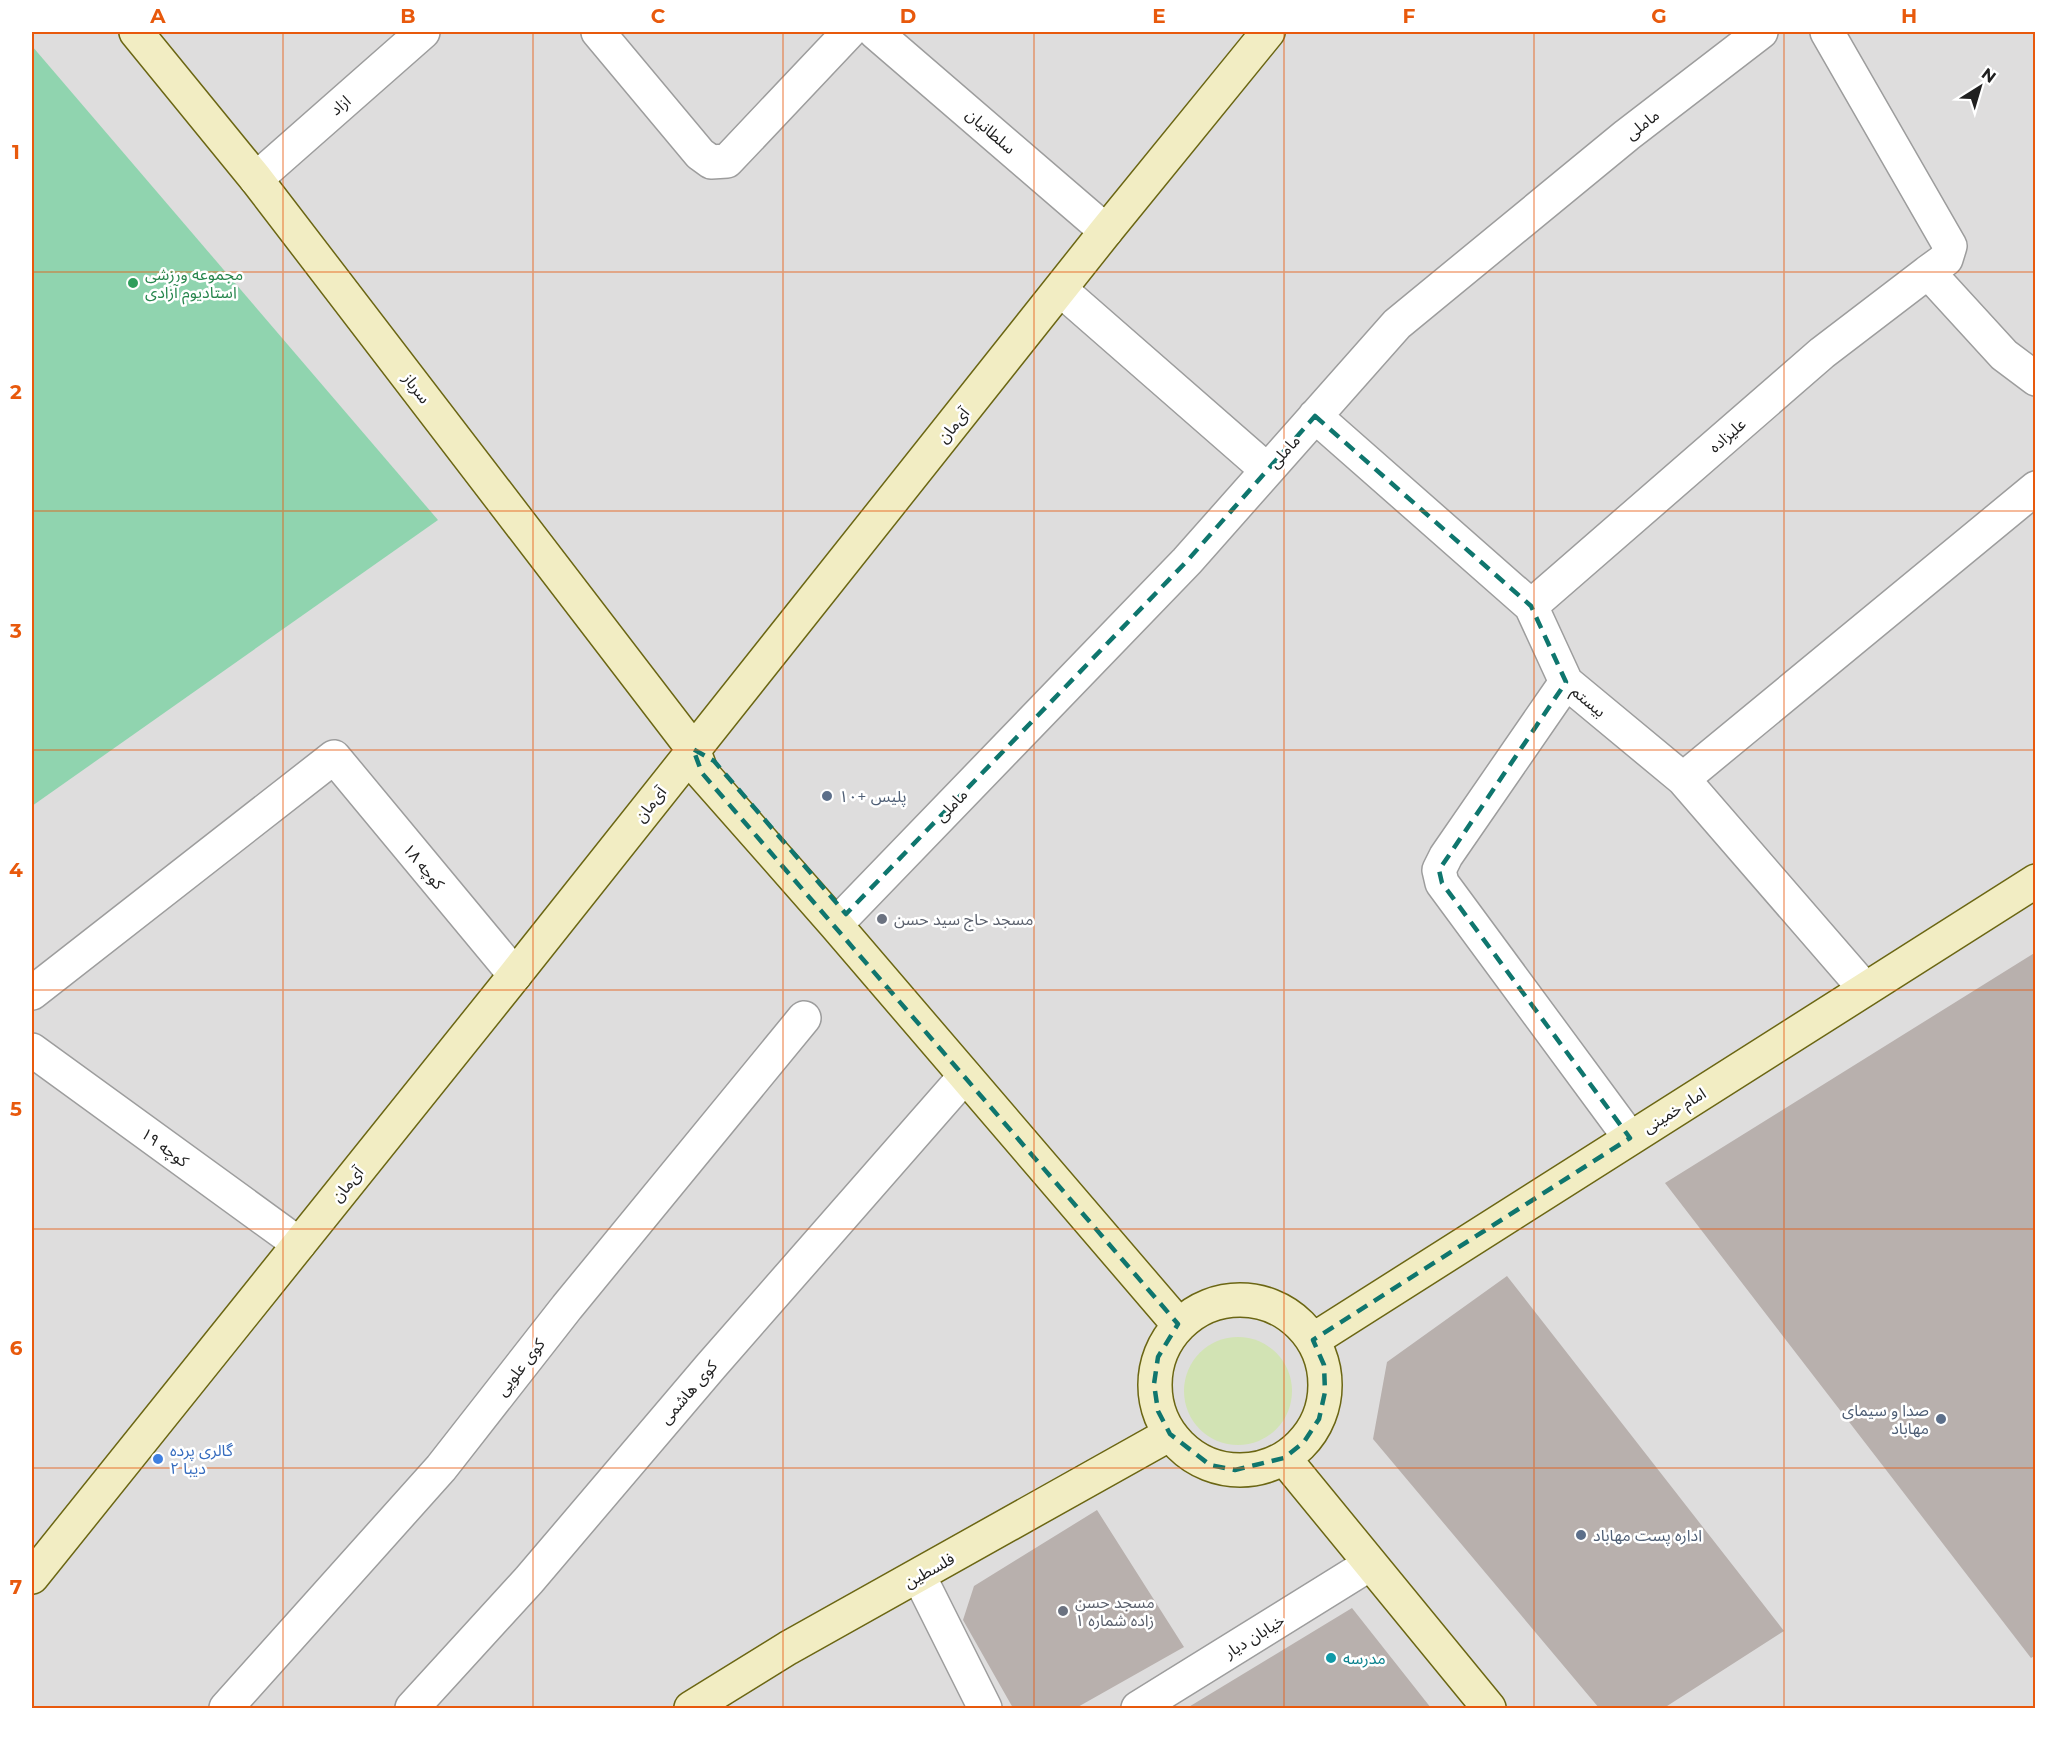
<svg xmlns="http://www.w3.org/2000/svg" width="2067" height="1740" viewBox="0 0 2067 1740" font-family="Montserrat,'Noto Sans Arabic',sans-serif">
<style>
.residential{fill:#dedddd}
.grass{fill:#d2e3b4}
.pitch{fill:#90d4af}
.building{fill:#b8b0ad}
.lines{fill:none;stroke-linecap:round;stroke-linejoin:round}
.street-casing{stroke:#9d9d9d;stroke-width:36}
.secondary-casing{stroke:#6b6613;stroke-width:36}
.street{stroke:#fff;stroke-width:33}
.secondary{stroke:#f2edc3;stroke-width:33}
.marked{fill:none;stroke:#0f766e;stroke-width:4.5;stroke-dasharray:12 8;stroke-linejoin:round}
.grid{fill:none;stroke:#e8590c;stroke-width:1.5;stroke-opacity:0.55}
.leisure-dot{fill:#2e9e5b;stroke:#fff;stroke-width:2}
.service-dot{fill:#5c6f8a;stroke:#fff;stroke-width:2}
.worship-dot{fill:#6b7280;stroke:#fff;stroke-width:2}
.shop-dot{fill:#3f7fe0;stroke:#fff;stroke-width:2}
.culture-dot{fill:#0f9aa8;stroke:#fff;stroke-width:2}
.labels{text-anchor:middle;stroke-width:5;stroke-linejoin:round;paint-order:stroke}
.street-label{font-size:16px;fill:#202020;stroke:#fff}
.leisure-label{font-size:16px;fill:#27864d;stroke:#fff;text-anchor:start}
.service-label{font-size:16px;fill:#4e5e75;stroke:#fff;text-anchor:start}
.worship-label{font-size:16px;fill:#5b616d;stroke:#fff;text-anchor:start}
.shop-label{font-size:16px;fill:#366cbe;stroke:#fff;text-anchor:start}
.culture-label{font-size:16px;fill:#0d838f;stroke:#fff;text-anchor:start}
.neatline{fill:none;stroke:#e8590c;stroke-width:2}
.grid-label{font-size:20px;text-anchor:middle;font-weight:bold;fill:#e8590c}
</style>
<rect width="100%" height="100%" fill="#efebe7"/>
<path class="residential" d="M32,32h2003v1676h-2003z"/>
<path class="grass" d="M1184 1391a54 54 0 1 1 108 0a54 54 0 1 1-108 0Z"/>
<path class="pitch" d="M32,46l406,474 -406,286z"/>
<path class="building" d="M2036,952v703l-5,3 -366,-475z
M1507,1276l277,355 -120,77h-65l-226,-269 14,-77z
M1097,1510l87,137 -108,61h-63l-50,-88 11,-34z
M1352,1608l79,100h-244z"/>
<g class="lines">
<defs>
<path id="street" d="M598,32l102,122 11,8 16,-1 122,-129
M875,32l231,199
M1827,32l123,214 -4,13 -18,13 76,83 32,24
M256,179l167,-147
M1061,290l206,180
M1315,416l216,190 35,76 117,97 182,210
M1531,606l291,-253 106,-81
M1566,682l-120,174 -7,14 3,13 188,255
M1683,779l353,-291
M846,914l341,-353 210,-237 230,-189 134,-103
M32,993l302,-236 181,218
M32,1050l267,194
M919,1576l66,132
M226,1708l215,-240 126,-161 237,-289
M412,1708l117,-128 182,-214 254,-290
M1138,1708l232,-144"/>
<path id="secondary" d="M136,32l120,147 437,570 9,24 133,151 343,400
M1155 1385a85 85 0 1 1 170 0a85 85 0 1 1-170 0Z
M1313,1340l723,-459
M1284,1458l205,250
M32,1577l483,-602 591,-744 162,-199
M691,1708l97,-60 382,-214"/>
</defs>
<use href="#street" class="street-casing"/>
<use href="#secondary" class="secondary-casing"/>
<use href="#street" class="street"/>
<use href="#secondary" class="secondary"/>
</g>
<path class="marked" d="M1315,416l216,190 35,76 -127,188 3,13 188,255 -317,202 11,25 1,27 -6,27 -15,23 -20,16 -49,12 -25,-5 -40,-31 -12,-23 -4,-27 4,-27 20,-33 -476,-551 -9,-24 21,12 132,153 341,-353z"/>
<path class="grid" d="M283,32v1676M533,32v1676M783,32v1676M1034,32v1676M1284,32v1676M1534,32v1676M1784,32v1676M32,272h2004M32,511h2004M32,750h2004M32,990h2004M32,1229h2004M32,1468h2004"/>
<circle class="leisure-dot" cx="133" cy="283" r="6"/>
<g class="service-dot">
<circle cx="827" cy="796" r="6"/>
<circle cx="1941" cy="1419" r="6"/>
<circle cx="1581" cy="1535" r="6"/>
</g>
<g class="worship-dot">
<circle cx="882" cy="919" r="6"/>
<circle cx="1063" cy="1611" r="6"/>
</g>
<circle class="shop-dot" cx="158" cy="1459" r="6"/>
<circle class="culture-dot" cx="1331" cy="1658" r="6"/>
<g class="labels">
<g class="street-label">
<text transform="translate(340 105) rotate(-41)" y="6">ازاد</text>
<text transform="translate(1642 124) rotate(-38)" y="6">ماملی</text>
<text transform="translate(991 131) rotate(41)" y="6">سلطانیان</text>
<text transform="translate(417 388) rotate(53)" y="6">سرباز</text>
<text transform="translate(953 425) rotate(-51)" y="6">آی‌مان</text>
<text transform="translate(1727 435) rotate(-41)" y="6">علیزاده</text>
<text transform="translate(1284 451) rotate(-48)" y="6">ماملی</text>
<text transform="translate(1589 701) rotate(40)" y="6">بیستم</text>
<text transform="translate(650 804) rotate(-52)" y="6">آی‌مان</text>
<text transform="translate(951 805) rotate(-46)" y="6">ماملی</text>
<text transform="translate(424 866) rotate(50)" y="6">کوچه ۱۸</text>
<text transform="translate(1674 1110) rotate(-32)" y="6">امام خمینی</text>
<text transform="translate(165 1147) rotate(36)" y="6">کوچه ۱۹</text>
<text transform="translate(347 1184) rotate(-51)" y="6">آی‌مان</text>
<text transform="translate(520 1367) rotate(-52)" y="6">کوی علویی</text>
<text transform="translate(688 1392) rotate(-49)" y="6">کوی هاشمی</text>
<text transform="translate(929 1570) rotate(-29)" y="6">فلسطین</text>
<text transform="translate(1254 1636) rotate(-32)" y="6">خیابان دیار</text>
</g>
<g class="leisure-label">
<text x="145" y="280">مجموعه ورزشی<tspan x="145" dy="18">استادیوم آزادی</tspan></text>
</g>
<g class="service-label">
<text x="839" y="802">پلیس +۱۰</text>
<text x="1929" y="1416" text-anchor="end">صدا و سیمای<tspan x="1929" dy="18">مهاباد</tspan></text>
<text x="1593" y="1541">اداره پست مهاباد</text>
</g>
<g class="worship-label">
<text x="894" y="925">مسجد حاج سید حسن</text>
<text x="1075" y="1608">مسجد حسن<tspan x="1075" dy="18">زاده شماره ۱</tspan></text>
</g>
<g class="shop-label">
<text x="170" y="1456">گالری پرده<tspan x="170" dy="18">دیبا ۲</tspan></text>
</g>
<g class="culture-label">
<text x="1343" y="1664">مدرسه</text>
</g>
</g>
<rect width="2067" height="1740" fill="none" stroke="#ffffff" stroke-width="66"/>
<g transform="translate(1980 87) rotate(37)" stroke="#ffffff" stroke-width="4.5" paint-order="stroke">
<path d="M0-4.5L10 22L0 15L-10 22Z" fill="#202020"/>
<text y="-9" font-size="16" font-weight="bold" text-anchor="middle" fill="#202020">N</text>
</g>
<rect x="33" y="33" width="2001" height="1674" class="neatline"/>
<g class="grid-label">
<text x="158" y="23">A</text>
<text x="408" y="23">B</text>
<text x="658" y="23">C</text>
<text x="908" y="23">D</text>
<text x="1159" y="23">E</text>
<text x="1409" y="23">F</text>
<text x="1659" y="23">G</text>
<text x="1909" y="23">H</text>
<text x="16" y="159">1</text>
<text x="16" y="399">2</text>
<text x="16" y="638">3</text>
<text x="16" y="877">4</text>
<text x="16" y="1116">5</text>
<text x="16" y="1355">6</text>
<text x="16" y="1594">7</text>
</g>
</svg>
